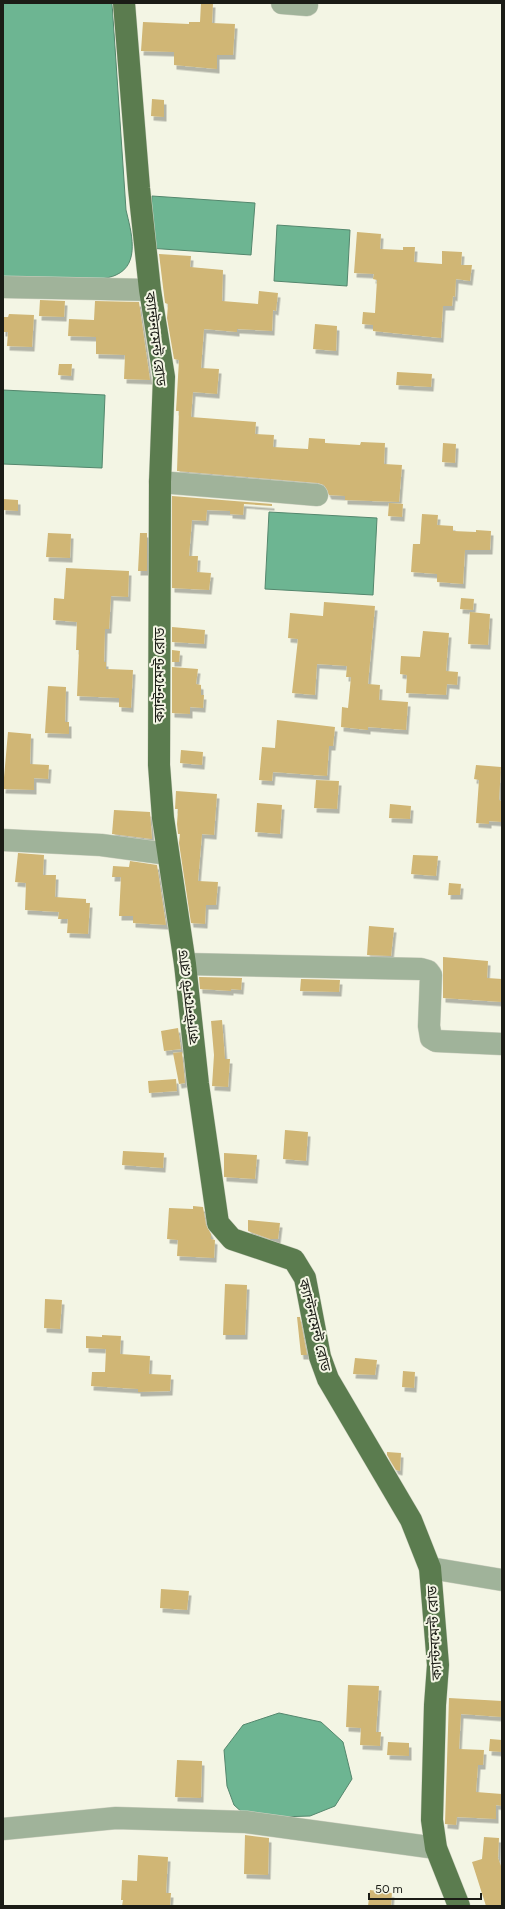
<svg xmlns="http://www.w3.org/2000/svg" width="505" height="1909" viewBox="0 0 505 1909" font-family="Figtree,'Noto Sans Bengali',sans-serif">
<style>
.water{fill:#6db592;stroke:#54876d}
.building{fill:#d0b674;filter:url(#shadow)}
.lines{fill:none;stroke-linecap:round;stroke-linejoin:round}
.minor-casing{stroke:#d0d2c3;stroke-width:23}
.major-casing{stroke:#d0d2c3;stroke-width:23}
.minor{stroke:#a0b39a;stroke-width:22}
.major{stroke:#5b7c4f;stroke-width:22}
.labels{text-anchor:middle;stroke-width:4;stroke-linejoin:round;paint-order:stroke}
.street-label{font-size:14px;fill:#1b1c16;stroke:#f3f5e4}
</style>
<defs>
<filter id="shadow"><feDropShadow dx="2.5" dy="4.5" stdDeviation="0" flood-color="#0004"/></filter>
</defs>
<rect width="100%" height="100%" fill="#f3f5e4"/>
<path class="water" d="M3,3h109l14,207c5,21 15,54 -10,65 -4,2 -10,3 -15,4l-98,-1z
M152,196l103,7 -4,52 -103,-7z
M277,225l73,5 -3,56 -73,-5z
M3,390l102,5 -3,73 -99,-4z
M269,512l108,6 -4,77 -108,-6z
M279,1713l42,9 22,20 9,37 -17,27 -25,10 -32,1 -34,-3 -10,-9 -7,-19 -3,-36 19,-25z"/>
<path class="building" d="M201,3h12l-1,20 23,1 -2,31h-16v14l-43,-4v-13l-33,-1 2,-29 46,2v-2h11z
M152,99l12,1v17l-13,-1z
M357,232l24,2 -1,15 23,1v-3h12l-1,15 28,2v-13l20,1 -1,13h11l-2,16 -14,-2 -1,18 -2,-1 -1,10h-9l-2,32 -68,-7v-6l-11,-1 1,-12 12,1 2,-33 -4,-1 1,-5 -20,-1z
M159,254l32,2 -1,11 33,3 -1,31 36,3 1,-13 19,2 -2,18 -3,-1 -1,21 -35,-2v3l-33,-3 -3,39 18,1 -2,25 -24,-2 -2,25 65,5 -1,12 19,1 -1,12 35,2 1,-11 16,1v4l35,2 1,-3 24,1 -1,21 18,1 -3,37 -54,-2v-4l-16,-1 -5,-10 -6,-2 -141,-12 2,-60h-3l3,-51 -5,-1 -7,-41 1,-14 -3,-1z
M40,300l25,1 -1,16 -25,-1z
M95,301l44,1 11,78 -26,-1 1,-24 -29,-1v-17l-28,-1 1,-17 25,1z
M9,314l25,1 -2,32 -25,-1 1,-14h-5v-15h5z
M315,324l22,2 -1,25 -23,-2z
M59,364h13l-1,12 -13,-1z
M397,372l35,2 -1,13 -35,-2z
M443,443l13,1 -1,19 -13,-1z
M172,496l100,8v2l-28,-2 -1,11 -13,-1v-3l-23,-1 -1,11 -14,-1 -3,36h9l-1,16 14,1 -2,17 -37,-2z
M3,499l15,1v11l-15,-1z
M389,503l14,1 -1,13 -14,-1z
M422,514l16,1 -1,10 16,1v5l23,1v-2l15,1 -1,19h-25l-2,34 -26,-2v-8l-26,-2 2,-28h7z
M48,533l23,1 -1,24 -24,-1z
M140,533h7v38h-9z
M66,568l63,3 -1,26 -17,-1 -2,33h-4l-1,33h2v7l27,1 -2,38 -12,-1v-9l-42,-2 2,-46h-3l1,-28 -24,-2 1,-22 10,1z
M461,598l13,1 -1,11 -13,-1z
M324,602l51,4 -7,78 12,1 -1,15 29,2 -2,28 -38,-3v3l-27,-3 1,-20 6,1 3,-31h-5l1,-11 -30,-2 -2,31 -23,-2 6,-54 -10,-1 2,-25 33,3z
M470,612l20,2 -2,31 -20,-1z
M172,627l33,3 -1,14 -32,-2z
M423,631l26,2 -3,38 12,1 -1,13 -10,-1 -1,11 -40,-2 1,-18 -7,-1 1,-18 19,1z
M172,650l8,1 -1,11h-7z
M172,667l26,2 -2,15 5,1v10h3l-1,13 -13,-1v7l-18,-1z
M48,686l18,1 -1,35h4v12l-24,-1z
M277,720l58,7 -2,19h-4l-2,30 -54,-4 -1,9 -13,-1 3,-33 13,1z
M8,732l23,2 -1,30 19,1 -1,14 -14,-1v12l-31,-1z
M181,750l22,2 -1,13 -22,-2z
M476,765l25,2 -2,33 3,1v21l-13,-1v3l-13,-1 3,-43 -5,-1z
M316,780l23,1 -2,28 -23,-1z
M176,791l41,3 -3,41 -12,-1 -4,47 20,1 -2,23h-10l-1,19 -14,-1 -12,-80 1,-9h-2l-1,-10 1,-15h-3z
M257,803l25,2 -2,29 -25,-2z
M390,804l21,2 -1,13 -21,-1z
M114,810l36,2 2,27 -40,-5z
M18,853l26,2 -1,20h13l-1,22 31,2v4h4l-2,31 -21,-1 1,-14h-10l1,-7 -34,-2 1,-27 -11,-1z
M413,855l25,1 -2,20 -25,-2z
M130,861l27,4 9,60 -33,-2v-7h-14l2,-39h-9l1,-11 16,1z
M449,883l12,1 -1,11h-12z
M369,926l25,2 -3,28 -24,-1z
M443,957l45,4 -1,17 15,1v23l-59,-4z
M199,977l43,1 -1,12 -10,-1v2l-31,-2z
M301,979l39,1 -1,12 -39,-1z
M222,1020l3,39h5l-2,28 -16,-1 2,-31 -3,-34z
M178,1028l3,21 -17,2 -3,-20z
M182,1052l3,31 -6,1 -6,-31z
M176,1079l1,12 -28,2 -1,-12z
M285,1130l23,2 -2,29 -23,-2z
M123,1151l41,2 -1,15 -41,-3z
M224,1153l33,2 -2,24 -31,-2z
M193,1206l10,1 3,18 5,9v5l4,1 -1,18 -37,-2 1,-16 -11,-1 2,-31 24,1z
M248,1220l32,3 -2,16h-8l-22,-8z
M225,1284l22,1 -2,50h-22z
M45,1299l17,1 -2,29 -16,-1z
M297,1317h3l7,38h-6z
M102,1335l19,1 -1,18 30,2 -1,18 22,1 -1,16 -32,1v-3l-47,-3 1,-14h13l1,-23 -20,-1v-12l16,1z
M355,1358l22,2 -2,15 -22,-1z
M403,1371l12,1 -1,16 -12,-1z
M387,1452l14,1 -1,18 -4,-1 -9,-15z
M161,1589l28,2 -2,19 -27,-2z
M348,1685l31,1 -3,46h5l-1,14 -20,-1 1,-17 -15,-1z
M449,1698l53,3v16l-41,-3 -2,35 25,1 -1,15h-5l-2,27 26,2v12l-6,-1v14l-39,-2 -1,8 -11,-1z
M490,1739l12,1v12l-13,-1z
M388,1742l21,1v13l-22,-1z
M177,1760l25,1 -1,37 -26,-1z
M245,1835l24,3 -1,37 -24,-1z
M484,1837l15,1 -1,20 4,11v37h-16l-14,-44 10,-3z
M138,1855l30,2 -2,36h5l-1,13h-48l1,-6h-2l1,-20 15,1z
M370,1890l22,3 -1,13h-23z"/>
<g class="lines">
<defs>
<path id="minor" d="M282,3l25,2
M3,287l147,3
M160,482l157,13
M3,840l98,5 67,9
M185,964l236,5 7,2 3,4 -2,51 2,12 5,3 66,3
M430,1568l72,12
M3,1829l113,-11 130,4 190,26"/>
<path id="major" d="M124,3l15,185 11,102 14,87 -4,105 -1,283 4,53 22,146 13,120 20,139 14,16 62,21 11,18 15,79 8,22 83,141 19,48 8,97 -3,40 -3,115 4,28 23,58"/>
</defs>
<use href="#minor" class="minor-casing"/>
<use href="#major" class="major-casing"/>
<use href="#minor" class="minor"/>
<use href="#major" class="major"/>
</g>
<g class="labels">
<g class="street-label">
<text transform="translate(156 339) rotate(83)" y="5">ক্যান্টনমেন্ট রোড</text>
<text transform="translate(159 675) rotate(-90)" y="5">ক্যান্টনমেন্ট রোড</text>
<text transform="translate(188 997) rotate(-97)" y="5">ক্যান্টনমেন্ট রোড</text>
<text transform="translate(315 1325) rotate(76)" y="5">ক্যান্টনমেন্ট রোড</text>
<text transform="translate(434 1633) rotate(-93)" y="5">ক্যান্টনমেন্ট রোড</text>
</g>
</g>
<rect width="505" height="1909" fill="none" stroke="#1b1c16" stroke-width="8"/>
<path d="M369 1893v6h112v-6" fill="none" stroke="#1b1c16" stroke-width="2"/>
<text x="375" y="1893" font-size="12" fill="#1b1c16" stroke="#f3f5e4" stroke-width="3" paint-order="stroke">50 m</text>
</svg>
